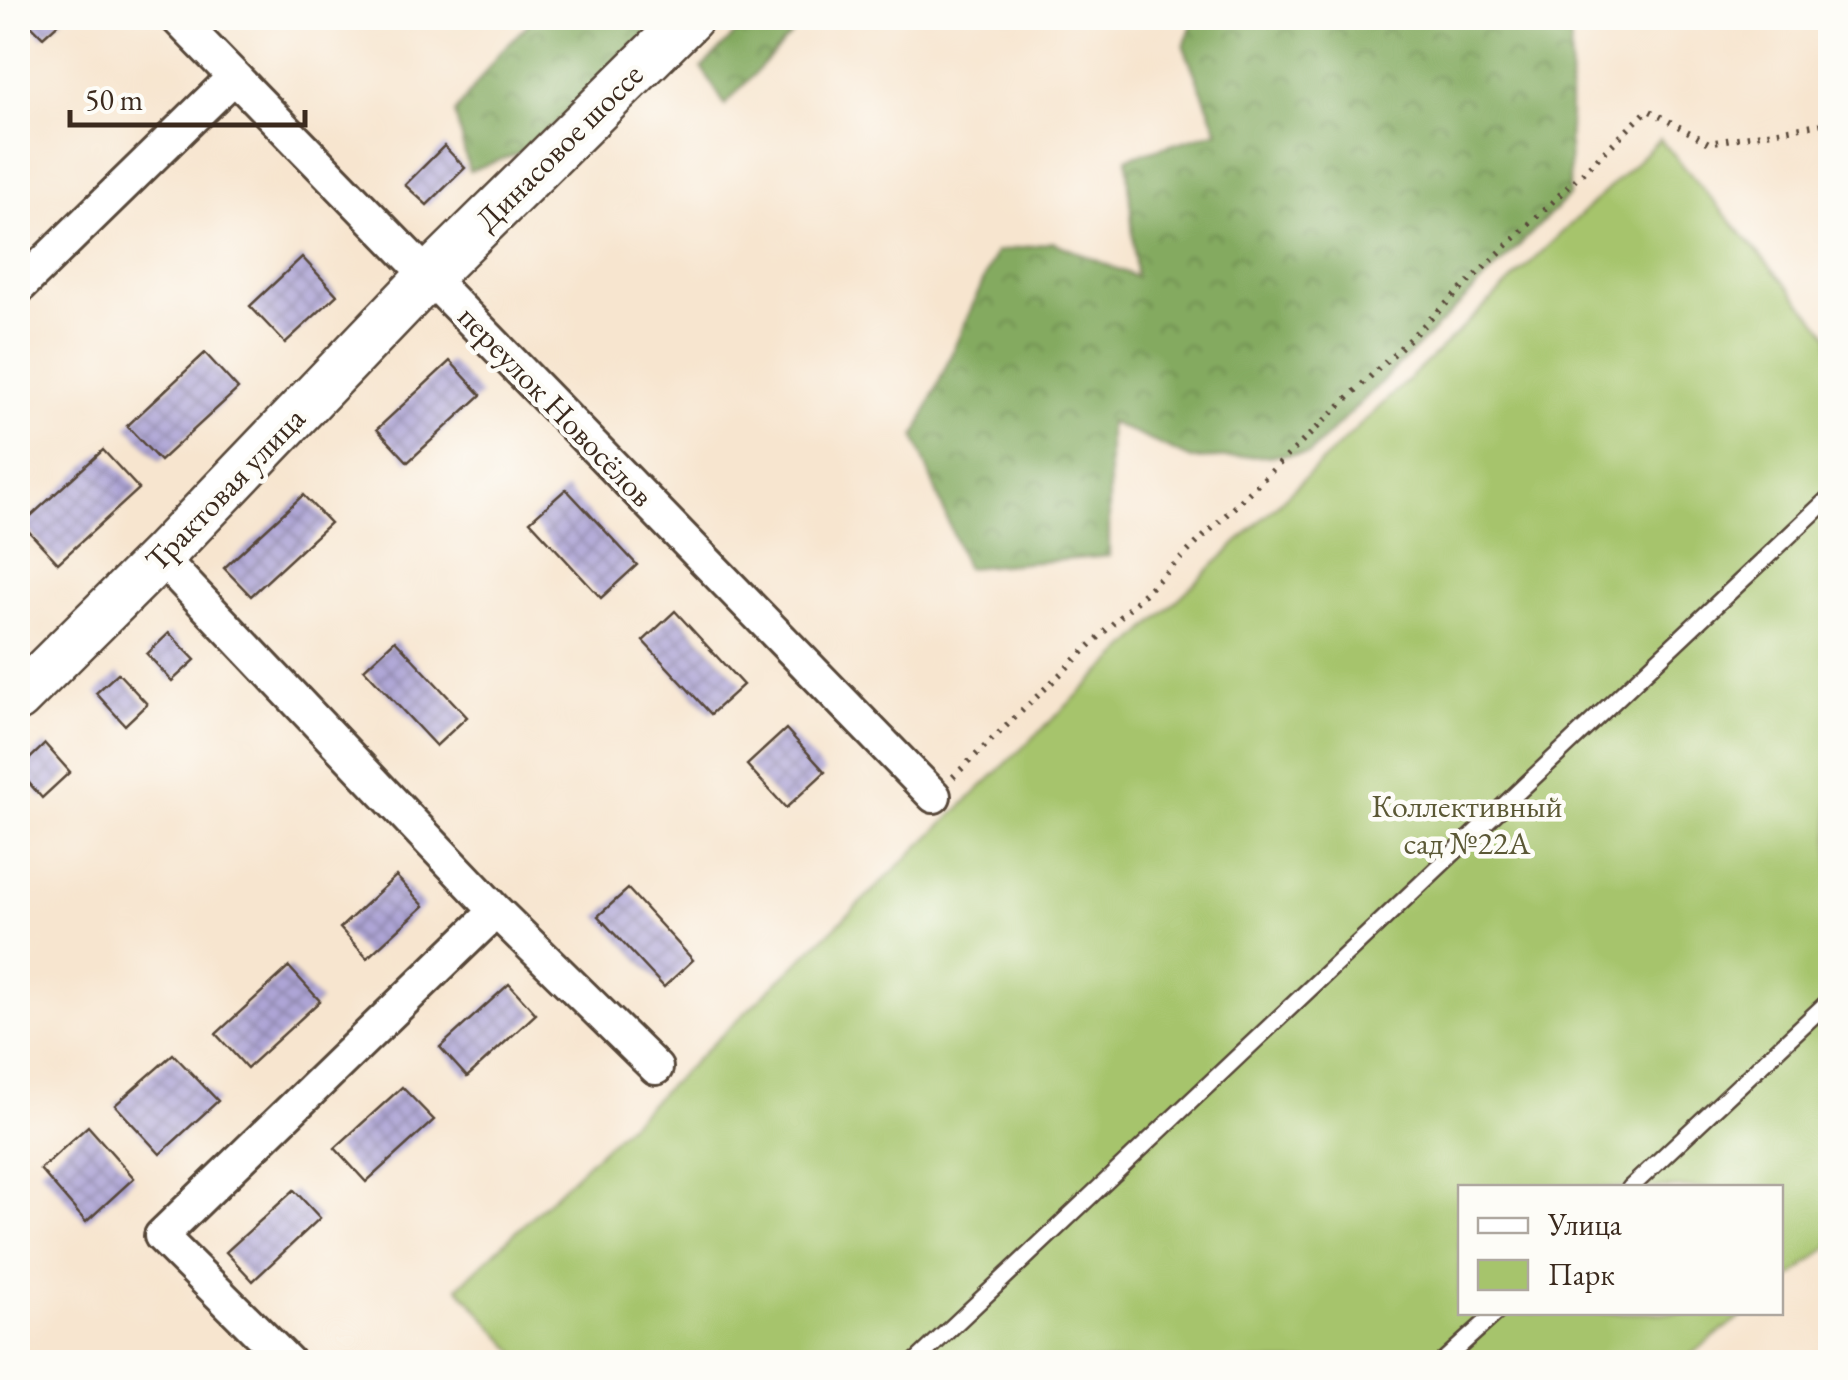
<svg xmlns="http://www.w3.org/2000/svg" width="1848" height="1380" viewBox="0 0 1848 1380" font-family="'EB Garamond',serif">
<style>
.green{fill:#a6c46c;stroke:#707745;stroke-width:2.5}
.forest{fill:url(#forest-crowns);stroke:#606a3f;stroke-width:2.5}
.building{fill:url(#building-cross-hatch)}
.lines{fill:none;stroke-linecap:round;stroke-linejoin:round}
.lane-casing{stroke:#574639;stroke-width:20}
.street-casing{stroke:#574639;stroke-width:38}
.secondary-casing{stroke:#574639;stroke-width:50}
.path{stroke:#574639;stroke-width:6;stroke-dasharray:2.5 8;stroke-linecap:butt}
.lane{stroke:#fff;stroke-width:15}
.street{stroke:#fff;stroke-width:32}
.secondary{stroke:#fff;stroke-width:45}
.labels{text-anchor:middle;stroke-width:9;stroke-linejoin:round;paint-order:stroke}
.street-label{font-size:32px;fill:#3b2a1e;stroke:#fdfcf7}
.park-label{font-size:32px;fill:#5b5835;stroke:#fdfcf7}
</style>
<defs>
<pattern id="forest-crowns" width="20" height="18" patternUnits="userSpaceOnUse" patternTransform="scale(2.5)"><rect width="20" height="18" fill="#84aa60"/><path d="M2 6a3 3 0 1 1 6 0M12 15a3 3 0 1 1 6 0" fill="none" stroke="#6d8b4f"/></pattern>
<pattern id="building-cross-hatch" width="8" height="8" patternUnits="userSpaceOnUse" patternTransform="scale(2.5)"><rect width="8" height="8" fill="#aea5d6"/><path d="M0 0l8 8M0 8l8-8" fill="none" stroke="#8f87ad"/></pattern>
</defs>
<rect width="100%" height="100%" fill="#fdfcf7"/>
<filter id="ink" filterUnits="userSpaceOnUse"><feTurbulence type="fractalNoise" baseFrequency=".01" numOctaves="2"/><feDisplacementMap in="SourceGraphic" scale="20" xChannelSelector="R" yChannelSelector="G"/><feConvolveMatrix kernelMatrix="1 2 1 2 8 2 1 2 1" color-interpolation-filters="sRGB"/></filter>
<filter id="wash" filterUnits="userSpaceOnUse"><feTurbulence type="fractalNoise" baseFrequency=".0048" numOctaves="4" result="noise"/><feDisplacementMap in="SourceGraphic" scale="40" xChannelSelector="R" yChannelSelector="G"/><feGaussianBlur stdDeviation="2.25" result="paint"/><feColorMatrix in="noise" values="0 0 0 0 0 0 0 0 0 0 0 0 0 0 0 0 0 1.4 0 .05"/><feComposite in="paint" operator="in"/></filter>
<g filter="url(#wash)">
<rect width="100%" height="100%" fill="#f7e5cf"/>
<path class="green" d="M1660,139l170,197v910l-49,39 -1,-97h-320v124l286,1 -65,49h-1157l-66,-75z"/>
<path class="forest" d="M534,18h130l-136,132 -59,21 -14,-58 44,-60z
M751,18h56l-82,87 -23,-37z
M1194,18h377l-2,178 -260,258 -117,5 -83,-37v134l-143,12 -51,-131 81,-185 57,-10 83,35 -9,-119 91,-27 -34,-84z"/>
<g id="blocks">
<path class="building" d="M24,18h40l-21,19z
M444,146l21,22 -38,37 -22,-20z
M302,257l35,38 -52,48 -35,-37z
M205,353l33,36 -78,72 -33,-35z
M450,361l31,34 -73,67 -31,-33z
M103,450l36,39 -81,74 -36,-39z
M566,489l71,76 -36,33 -71,-77z
M303,495l27,28 -79,73 -27,-28z
M675,611l68,74 -32,29 -68,-73z
M169,633l26,27 -23,21 -25,-27z
M395,640l72,77 -31,29 -72,-77z
M118,673l29,31 -22,21 -29,-32z
M786,729l39,43 -39,36 -39,-43z
M45,744l25,28 -28,26 -24,-28z
M396,876l28,30 -57,52 -27,-30z
M628,889l65,71 -29,27 -66,-71z
M289,967l31,34 -73,67 -31,-34z
M509,984l27,30 -69,63 -27,-30z
M173,1054l45,47 -58,53 -45,-49z
M402,1087l32,33 -68,62 -31,-34z
M88,1126l46,52 -48,44 -46,-53z
M294,1190l26,28 -67,63 -27,-29z"/>
</g>
</g>
<g filter="url(#ink)">
<use href="#blocks" fill-opacity="0" stroke="#574639" stroke-width="2.5"/>
<g class="lines">
<defs>
<path id="lane" d="M1630,1188l200,-188
M915,1362l915,-865
M1442,1362l55,-50"/>
<path id="street" d="M177,18l757,778
M18,288l215,-210
M160,557l336,354 160,157
M288,1362l-127,-126 335,-325"/>
<path id="secondary" d="M18,698l142,-141 269,-281 261,-258"/>
</defs>
<use href="#lane" class="lane-casing"/>
<use href="#street" class="street-casing"/>
<use href="#secondary" class="secondary-casing"/>
<path class="path" d="M953,777l695,-667 61,33 121,-21"/>
<use href="#lane" class="lane"/>
<use href="#street" class="street"/>
<use href="#secondary" class="secondary"/>
</g>
</g>
<g class="labels">
<g class="street-label">
<text transform="translate(559 147) rotate(-45)" y="11">Динасовое шоссе</text>
<text transform="translate(556 406) rotate(46)" y="11">переулок Новосёлов</text>
<text transform="translate(225 489) rotate(-46)" y="11">Трактовая улица</text>
</g>
<g class="park-label">
<text x="1467" y="817">Коллективный<tspan x="1467" dy="37">сад №22А</tspan></text>
</g>
</g>
<rect width="1848" height="1380" fill="none" stroke="#fdfcf7" stroke-width="60"/>
<rect x="1458" y="1185" width="325" height="130" fill="#fdfcf7" stroke="#afa8a0" stroke-width="2.5"/>
<rect x="1478" y="1218" width="50" height="15" fill="#ffffff" stroke="#afa8a0" stroke-width="2.5"/>
<text x="1548" y="1235" font-size="30" fill="#3b2a1e">Улица</text>
<rect x="1478" y="1260" width="50" height="30" fill="#a6c46c" stroke="#afa8a0" stroke-width="2.5"/>
<text x="1548" y="1285" font-size="30" fill="#3b2a1e">Парк</text>
<path d="M70 110v15h235v-15" fill="none" stroke="#3b2a1e" stroke-width="5"/>
<text x="85" y="110" font-size="30" fill="#3b2a1e" stroke="#fdfcf7" stroke-width="8" paint-order="stroke">50 m</text>
</svg>
